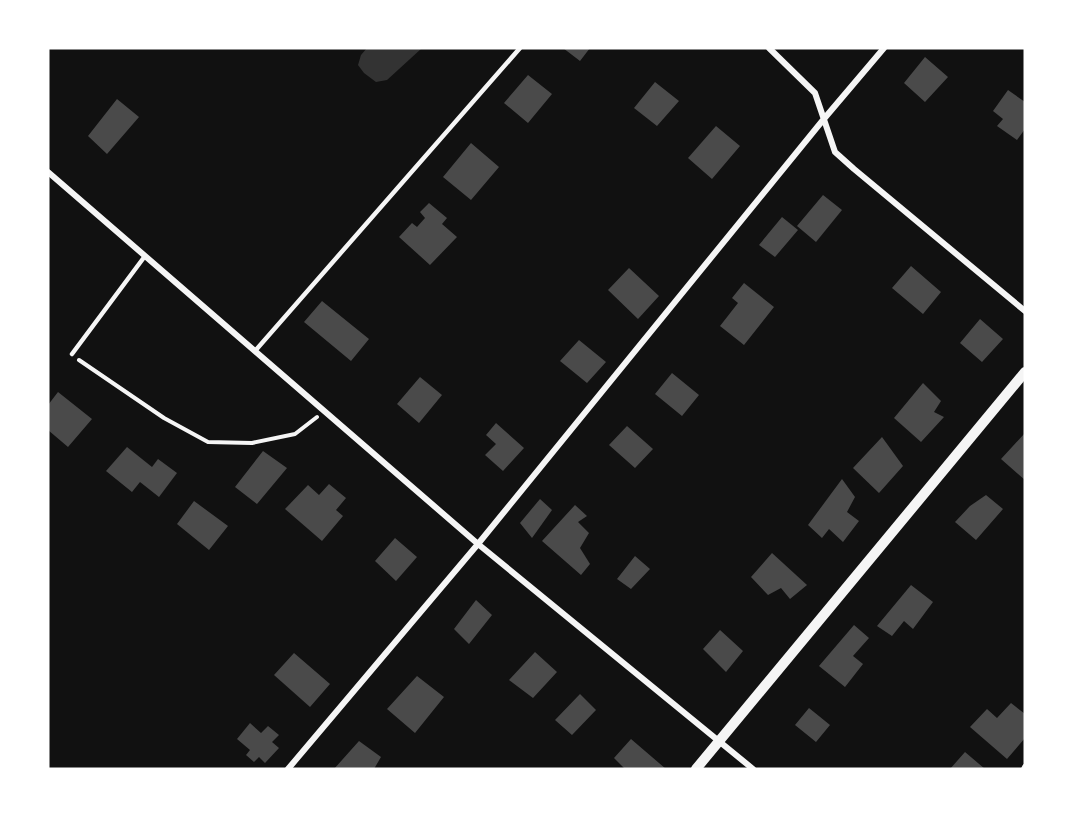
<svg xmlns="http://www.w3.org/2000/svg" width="1073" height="817" viewBox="0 0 1073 817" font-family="'Sofia Sans Condensed',sans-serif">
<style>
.water{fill:#333}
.building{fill:#4a4a4a}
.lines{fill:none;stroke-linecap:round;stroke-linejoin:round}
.path{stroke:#f5f5f5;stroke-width:4}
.service{stroke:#f5f5f5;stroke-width:4.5}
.minor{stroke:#f5f5f5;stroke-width:6}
.tertiary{stroke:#f5f5f5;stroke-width:10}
</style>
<rect width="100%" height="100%" fill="#111"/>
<path class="water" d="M367,48h55l-35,32 -11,2 -12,-9 -6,-8 3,-10z"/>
<path class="building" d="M563,48h27l-10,13z
M925,57l23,20 -23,25 -21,-19z
M528,75l24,19 -24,29 -24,-20z
M655,82l24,19 -22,25 -23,-18z
M1008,90l17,12v27l-8,11 -20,-14 6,-7 -10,-8z
M117,99l22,18 -32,37 -19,-18z
M716,126l24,20 -28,33 -24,-21z
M471,143l28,24 -28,33 -28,-23z
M823,195l19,15 -26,32 -19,-16z
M429,203l18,15 -5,6 15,13 -27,28 -31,-28 13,-14 5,4 8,-9 -5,-6z
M782,217l16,13 -23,27 -16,-12z
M911,266l30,26 -18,22 -31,-26z
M629,268l30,28 -21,23 -30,-29z
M744,283l30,24 -30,38 -24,-19 18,-23 -6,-5z
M322,301l47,38 -18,22 -47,-39z
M980,319l23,20 -21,23 -22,-19z
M579,340l27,22 -19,21 -27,-22z
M672,373l27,22 -17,21 -27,-22z
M420,377l22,18 -23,28 -22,-19z
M923,383l18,18 -7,11 10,5 -23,25 -27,-24z
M58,392l34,27 -24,28 -20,-17v-25z
M496,423l28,25 -21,23 -18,-16 11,-11 -10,-9z
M627,426l26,23 -18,19 -26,-23z
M1025,433v47l-24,-21z
M882,437l21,29 -24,27 -26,-25z
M127,447l25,20 6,-8 19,14 -18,24 -19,-15 -8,10 -26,-21z
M263,451l24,17 -30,36 -22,-17z
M842,479l13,18 -8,15 12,9 -16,21 -14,-13 -7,9 -14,-13z
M329,484l17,14 -10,12 7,6 -21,25 -37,-32 23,-24 11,10z
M986,495l17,14 -27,31 -21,-18 15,-16z
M540,499l12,11 -20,28 -12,-15z
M194,501l34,25 -19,24 -32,-26z
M575,505l12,11 -9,6 11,11 -9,15 10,16 -9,11 -39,-34z
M395,538l22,19 -21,24 -21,-20z
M772,553l35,32 -17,14 -9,-11 -13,7 -17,-18z
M635,556l15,13 -19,20 -14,-10z
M911,585l22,17 -20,27 -9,-8 -12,15 -15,-10z
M476,600l16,15 -23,29 -15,-15z
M854,625l15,13 -16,18 10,8 -18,23 -26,-21z
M720,630l23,21 -17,21 -23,-23z
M535,652l22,20 -24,26 -24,-18z
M294,653l36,31 -20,23 -36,-32z
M417,676l27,21 -29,36 -28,-24z
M580,694l16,16 -24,25 -17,-15z
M1011,703l14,11v24l-18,21 -37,-32 17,-18 10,9z
M809,708l21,17 -14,17 -21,-17z
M250,723l11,10 7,-7 11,9 -7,7 7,6 -14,15 -6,-6 -5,5 -8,-7 4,-5 -13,-11z
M631,739l35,30h-41l-11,-11z
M359,741l22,16 -7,12h-40z
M965,752l20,17h-35z"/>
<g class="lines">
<path class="path" d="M79,360l85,58 44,24 44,1 43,-9 22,-17"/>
<path class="service" d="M255,351l265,-303
M72,354l73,-98"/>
<path class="minor" d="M769,48l46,45 20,59 19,17 171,142
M48,172l430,372 275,225
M288,769l190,-225 345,-424 61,-72
M1024,769l1,-2"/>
<path class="tertiary" d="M696,769l329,-397"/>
</g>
<rect width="1073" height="817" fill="none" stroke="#ffffff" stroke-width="99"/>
</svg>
